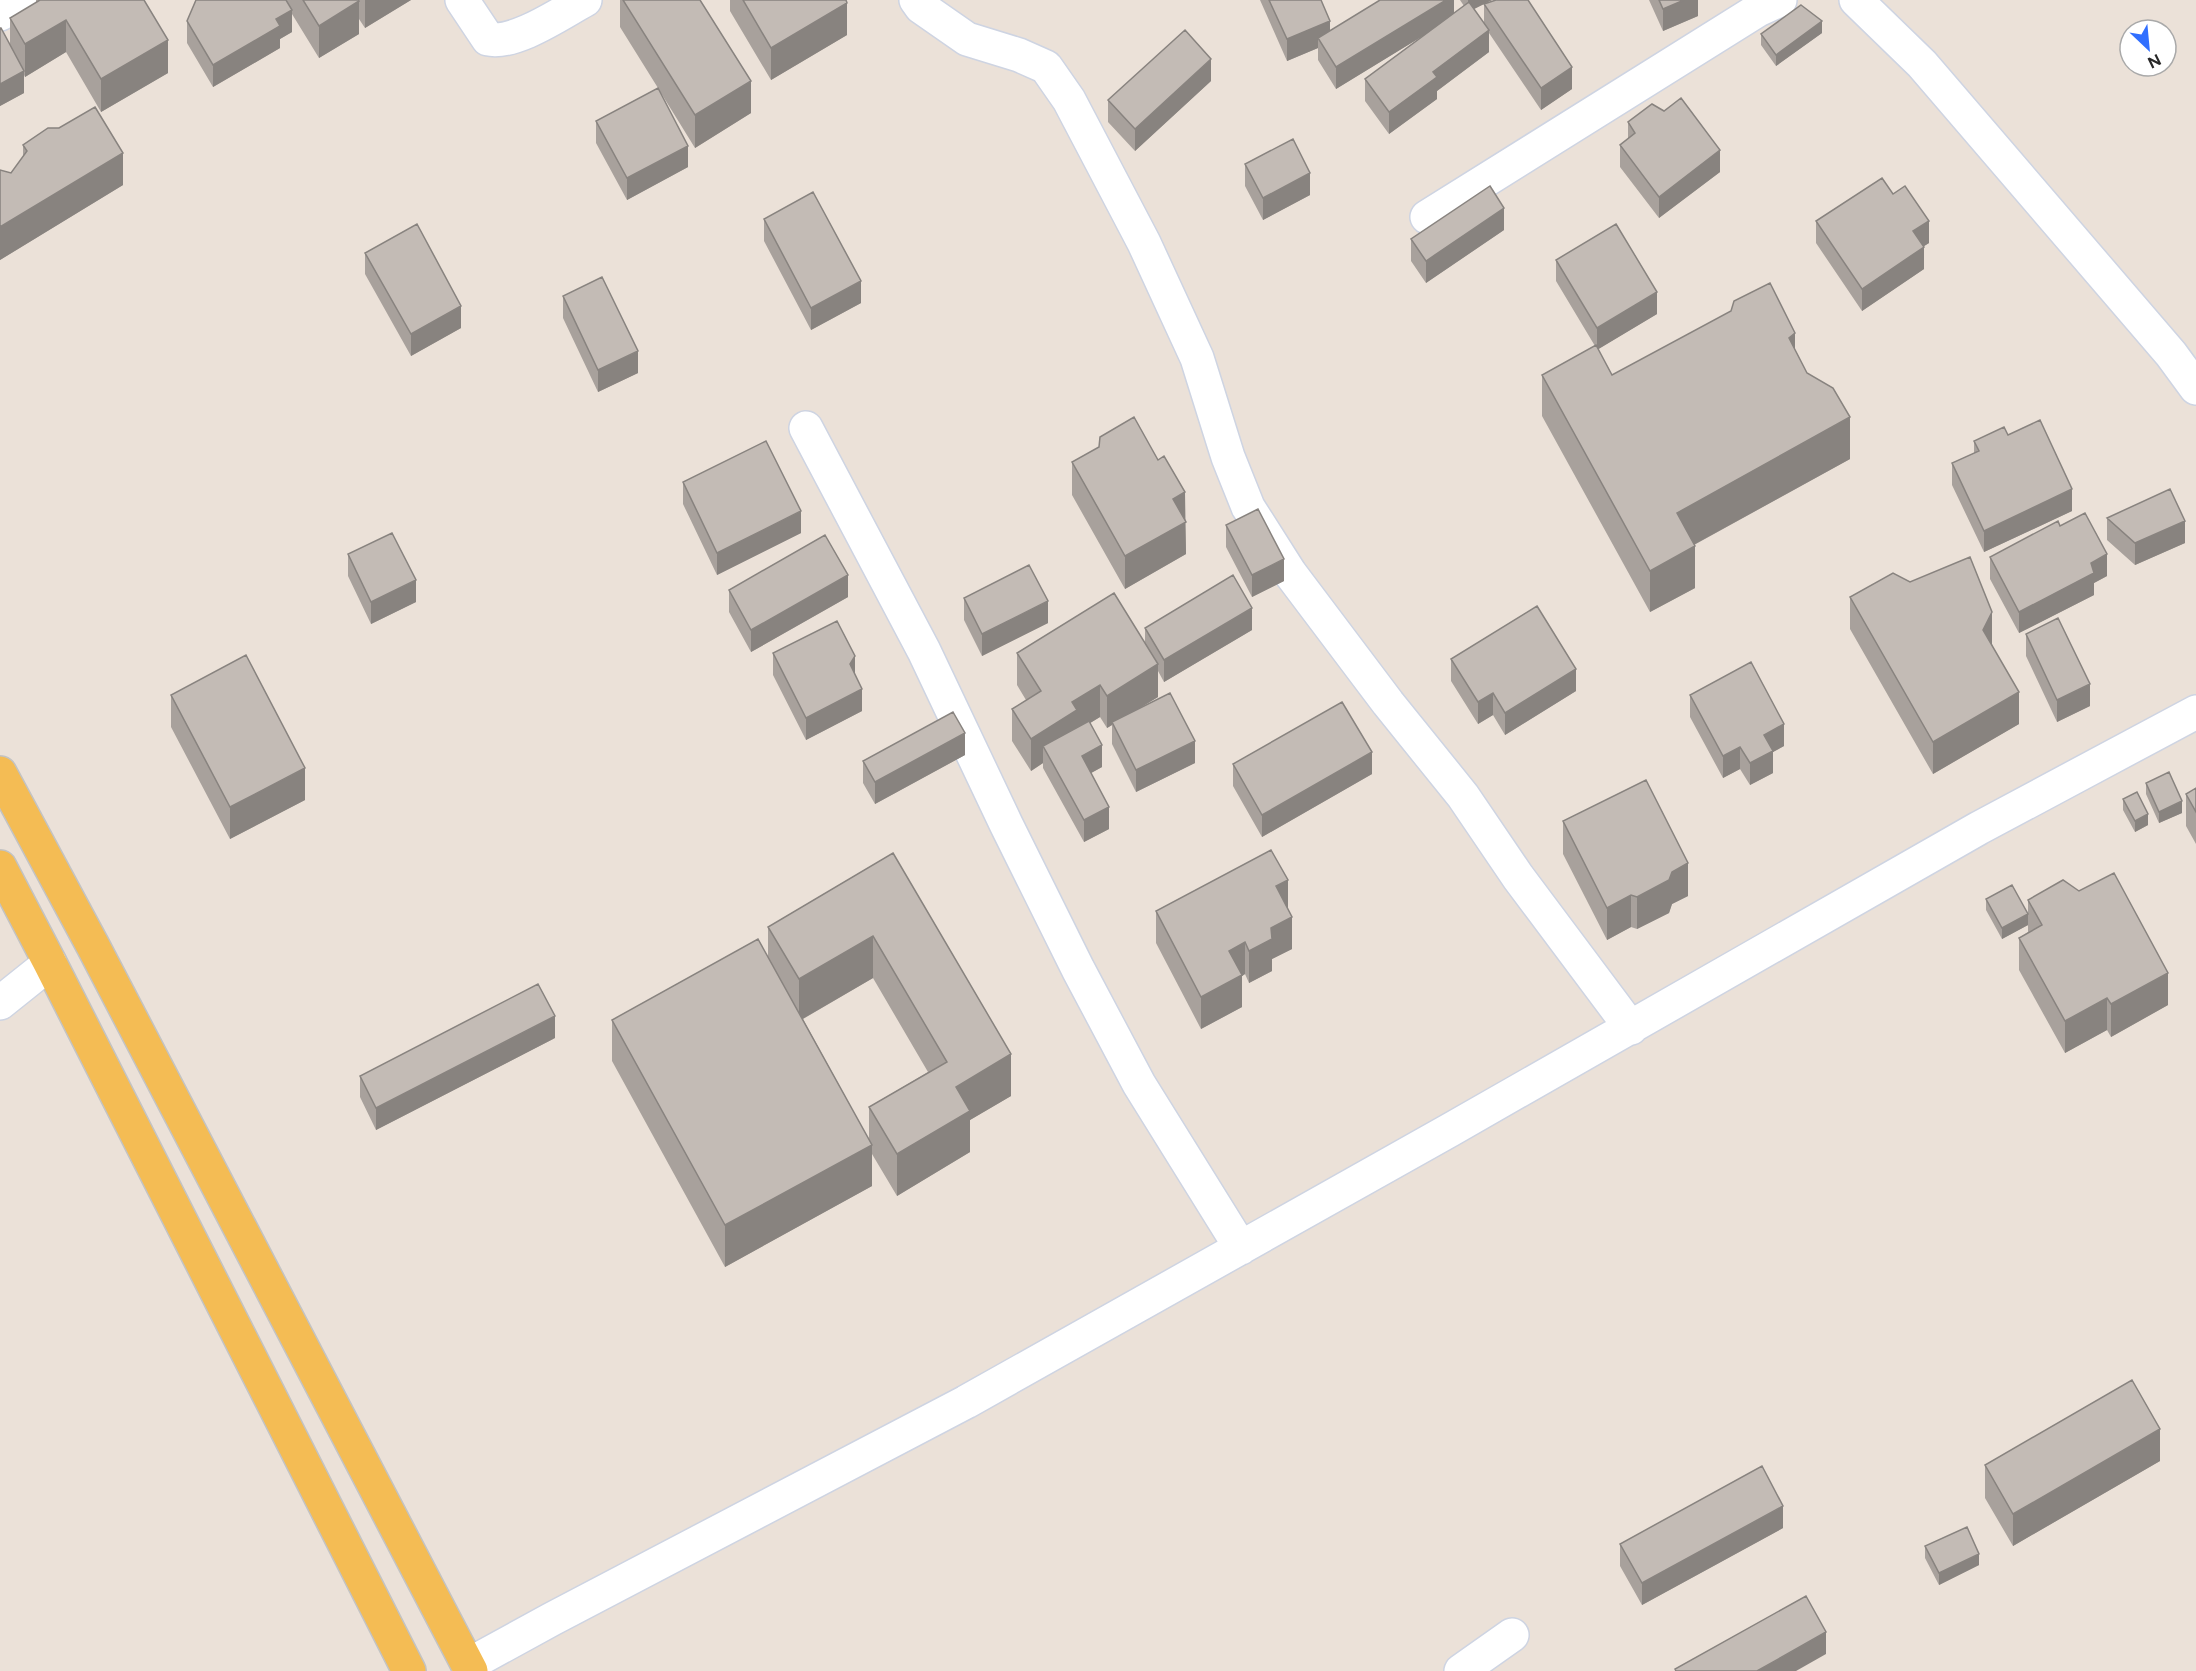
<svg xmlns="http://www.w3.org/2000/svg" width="2196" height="1671" viewBox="0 0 2196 1671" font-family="Figtree,sans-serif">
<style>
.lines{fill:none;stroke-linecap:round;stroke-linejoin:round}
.minor-casing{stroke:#ced4e2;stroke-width:36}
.major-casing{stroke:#c3c3c3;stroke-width:36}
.minor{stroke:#fff;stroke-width:33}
.major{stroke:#f4bc54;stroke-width:33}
.wall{fill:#a8a19c;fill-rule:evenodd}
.shaded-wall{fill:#88837f}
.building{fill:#c3bbb5;stroke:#88837f;stroke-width:1.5}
</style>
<rect width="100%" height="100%" fill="#ebe1d8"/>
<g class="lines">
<defs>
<path id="minor" d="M462,0l26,39c27,6 73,-26 97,-39
M916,0l5,7 46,32 52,16 27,12 23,33 75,143 53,115 31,99 20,50 42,66 98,130 75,93 55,81 113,151
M1856,0l66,64 249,290 25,34
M0,14l25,-14
M1427,217l331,-207 22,-10
M806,428l118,223 82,173 72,145 61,115 102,164
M0,1003l50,-40
M468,1665l84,-46 414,-217 484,-272 529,-302 217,-116
M1461,1671l51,-36"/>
<path id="major" d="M0,773l93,173 378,725
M0,867l50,96 359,708"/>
</defs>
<use href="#minor" class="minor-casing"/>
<use href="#major" class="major-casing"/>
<use href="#minor" class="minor"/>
<use href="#major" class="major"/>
</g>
<path class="wall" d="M36,0h108l24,73 -67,39 -35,-60 -41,25 -1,-2v18l-24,13v-78l10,16v-26l26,-15z
M196,0h215l-46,28 -6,-9v15l-40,24 -27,-44v18l-12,7v9l-67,39 -26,-44v-22z
M620,0h80l51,113 -56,35 -34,-55 27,74 -61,33 -31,-57v-22l62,-33 -38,-61z
M730,0h116l1,35 -76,45 -41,-69z
M1260,0h61l9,31 124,-31v14l10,-8 -4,-6h32l-6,3 86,86 -31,21 -52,-77v19l-52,39v8l-48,35 -24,-33v-22l59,-44 -88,54 -18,-29v-12l-31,13zM1484,4v19l-10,-14z
M1649,0h49v16l-35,15z
M1822,33l-46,33 -15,-21v-11z
M1211,81l-76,70 -27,-29v-22z
M1664,111l56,61 -61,46 -39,-51v-22l8,-6v-17z
M23,145l100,40 -123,75v-90l11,3 12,-16z
M1245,164l65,31 -47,25 -18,-34z
M1893,194l36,49 -5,3v23l-62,42 -46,-68v-22z
M764,219l97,84 -50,27 -47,-89z
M1504,230l-78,53 -15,-22v-22z
M365,253l96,75 -50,28 -46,-82z
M1556,260l101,54 -59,35 14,26 183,-25 55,109 -156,86 1,43 -45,24 -108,-196v-41l53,-29 -39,-65z
M563,296l75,77 -40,19 -35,-74z
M2008,435l64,76 -88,41 -32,-67v-22l22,-10v-12z
M1158,460l27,61 1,33 -61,35 -53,-94v-33z
M683,482l118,51 -84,42 -34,-71z
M2107,518l78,25 -50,22 -28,-25z
M1226,525l58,56 -32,16 -26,-50z
M2060,526l47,50 -13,7v12l-75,38 -29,-54v-22z
M348,554l68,48 -45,22 -23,-48z
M729,590l119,7 -97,55 -22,-40z
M1850,597l142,47 27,80 -86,50 -83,-145z
M964,598l84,25 -66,33 -18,-36z
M1145,628l107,2 -88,52 -6,-11v26l-18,11 55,55 -59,29 -24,-48v-19l-5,3 -7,-11 -10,6 12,44 -11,6 18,56 -25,13 -41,-74v-5l-12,8 -19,-30v-32l14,-9 -9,-15v-32l128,-10z
M2026,634l64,72 -33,16 -31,-66z
M773,653l82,22 7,36 -56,29 -33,-65z
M1451,659l125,32 -71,44 -12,-20 -15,9 -27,-43z
M171,695l134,105 -75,39 -59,-112z
M1690,695l94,51 -11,6v21l-23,12 -10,-16 -17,9 -33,-61z
M965,755l-90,49 -12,-21v-22z
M1233,764l139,10 -110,63 -29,-51z
M2146,783l36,30 -23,10 -13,-29z
M2196,788v56l-10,-18v-32z
M2123,799l25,26 -13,7 -12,-22z
M1563,821l125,75 -16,8 -3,9 -32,16 -6,-2 -24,13 -44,-86z
M893,853l118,243 -41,24v32l-73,44 -25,-42v32l-147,81 -113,-206v-41l156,-64v-29zM873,978l55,94 -59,35v33l-66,-121z
M1986,899l42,26 -26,14 -16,-29z
M2028,900l140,105 -57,32 -4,-7 -42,23 -46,-83v-32l9,-6z
M1288,909l4,40 -20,10v12l-23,12 -4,-9 -3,2v31l-41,22 -45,-86v-32z
M555,1038l-179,92 -16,-33v-21z
M2160,1461l-147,85 -28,-48v-33z
M1783,1528l-141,77 -22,-39v-22z
M1925,1546l54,19 -40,20 -14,-27z"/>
<path class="shaded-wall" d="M365,0h46l-46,28z
M1446,0h8v17l-118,72v-22z
M1468,0h24l-24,12z
M1684,0h14v16l-35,15v-22z
M359,1v33l-40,24v-32z
M847,3v32l-76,45v-32z
M292,10v22l-12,7v9l-67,39v-22l63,-46z
M66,20v32l-41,25v-33z
M1330,21v22l-12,-5v10l-31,13v-22z
M1822,21v12l-46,33v-11z
M1489,30v22l-52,39v8l-48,35v-22l44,-40z
M168,40v33l-67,39v-33z
M1211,59v22l-76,70v-22z
M1572,67v22l-31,21v-22z
M24,71v22l-24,13v-22z
M751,81v32l-56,35v-33z
M688,146v21l-61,33v-22z
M1720,150v22l-61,46v-21z
M123,153v32l-123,75v-33z
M1310,173v22l-47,25v-22z
M1504,208v22l-78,53v-22z
M1929,221v22l-16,10v-22z
M1924,247v22l-62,42v-22z
M861,281v22l-50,27v-22z
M1657,292v22l-60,36v-22z
M461,306v22l-50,28v-22z
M1795,333v41l-6,-36z
M638,351v22l-40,19v-22z
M1850,417v42l-173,95v-41z
M2072,489v22l-88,41v-21z
M1185,492l1,62 -61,35v-33l48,-57z
M801,511v22l-84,42v-22z
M2185,521v22l-50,22v-22z
M1695,546v42l-45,24v-41z
M2107,554v22l-13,7v12l-75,38v-21l72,-49z
M1284,559v22l-32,16v-22z
M848,575v22l-97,55v-22z
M416,580v22l-45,22v-22z
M1048,601v22l-66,33v-22z
M1252,608v22l-88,52v-22z
M1992,612v32l-9,18v-32z
M855,656v22l-5,-14z
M1158,664v33l-45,27 -1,-2v3l-5,3v-32z
M1576,669v22l-71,44v-22z
M2090,684v22l-33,16v-22z
M1100,685v32l-23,14 -34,15v17l-12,8v-32l41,-37z
M862,689v22l-56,29v-22z
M2019,692v32l-86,50v-32z
M1493,693v22l-15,9v-22z
M1784,724v22l-11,6v21l-23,12v-22l14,-28z
M965,733v22l-90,49v-22z
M1195,741v22l-59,29v-22z
M1102,745v22l-20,11v-22z
M1740,747v22l-17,9v-22z
M1372,752v22l-110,63v-22z
M305,768v32l-75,39v-32z
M2182,801v12l-23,10v-11z
M1109,807v22l-25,13v-22z
M2148,814v11l-13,7v-11z
M1688,863v33l-16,8 -3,9 -32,16v-32l35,-25z
M1288,880v32l-12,-26z
M1631,895v32l-24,13v-32z
M2028,914v11l-26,14v-11z
M1292,917v32l-20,10v12l-23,12v-32l22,-23z
M873,936v42l-74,43v-42z
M1245,942v32l-3,2v31l-41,22v-32l28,-46z
M2168,973v32l-57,32v-33z
M2107,998v32l-42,23v-32z
M555,1016v22l-179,92v-22z
M1011,1054v42l-41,24v32l-73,44v-42l59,-67z
M872,1145v41l-147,81v-42z
M2160,1429v32l-147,85v-32z
M1783,1506v22l-141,77v-22z
M1979,1554v11l-40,20v-12z
M1826,1632v22l-30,17h-39z"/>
<path class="building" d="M40,0h104l24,40 -67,39 -35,-59 -41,24 -15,-26z
M196,0h90l6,10 -16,9 4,7 -67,39 -26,-44z
M303,0h55l1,1 -40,25z
M623,0h77l51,81 -56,34z
M743,0h103l1,3 -76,45z
M1269,0h52l9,21 -43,18z
M1380,0h66l-110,67 -18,-29z
M1496,0h32l44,67 -31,21 -57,-84z
M1659,0h25l-21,9z
M1469,2l20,28 -56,42 4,5 -48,35 -24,-33z
M1801,5l21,16 -46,34 -15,-21z
M0,28h1l23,43 -24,13z
M1185,30l26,29 -76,70 -27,-29z
M658,88l30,58 -61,32 -31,-57z
M1681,98l39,52 -61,47 -39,-52 15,-12 -7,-11 24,-18 12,7z
M95,107l28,46 -123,74v-57l11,3 16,-22 -4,-6 25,-17h11z
M1293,139l17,34 -47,25 -18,-34z
M1882,178l11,16 12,-8 24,35 -16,10 11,16 -62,42 -46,-68z
M1490,186l14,22 -78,53 -15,-22z
M813,192l48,89 -50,27 -47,-89z
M417,224l44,82 -50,28 -46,-81z
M1616,224l41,68 -60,36 -41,-68z
M602,277l36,74 -40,19 -35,-74z
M1770,283l25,50 -6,5 18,35 26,15 17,29 -173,96 18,33 -45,25 -108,-196 54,-30 16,30 119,-64 3,-10z
M1134,417l24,43 6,-4 21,36 -12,7 13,23 -61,34 -53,-94 27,-15 1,-10z
M2040,420l32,69 -88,42 -32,-68 27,-12 -5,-10 30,-14 4,8z
M766,441l35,70 -84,42 -34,-71z
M2170,489l15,32 -50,22 -28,-25z
M1258,509l26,50 -32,16 -26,-50z
M2085,513l22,41 -16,9 3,10 -75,39 -29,-55 68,-36 2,5z
M392,533l24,47 -45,22 -23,-48z
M825,535l23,40 -97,55 -22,-40z
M1970,557l22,55 -9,18 36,62 -86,50 -83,-145 43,-24 17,9z
M1029,565l19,36 -66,33 -18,-36z
M1233,575l19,33 -88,52 -19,-32z
M1114,593l44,71 -51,32 -7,-11 -28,17 5,8 -46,29 -19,-30 29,-18 -24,-38z
M1537,606l39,63 -71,44 -12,-20 -15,9 -27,-43z
M2058,618l32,66 -33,16 -31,-66z
M837,621l18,35 -5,8 12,25 -56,29 -33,-65z
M246,655l59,113 -75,39 -59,-112z
M1751,662l33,62 -20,11 9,16 -23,12 -10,-16 -17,9 -33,-61z
M1170,693l25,48 -59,29 -24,-48z
M1342,702l30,50 -110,63 -29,-51z
M953,712l12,21 -90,49 -12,-21z
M1089,721l13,24 -20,11 27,51 -25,13 -41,-74z
M2169,772l13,29 -23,11 -13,-29z
M1646,780l42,83 -16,9 -3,8 -32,17 -6,-2 -24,13 -44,-87z
M2196,788v24l-10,-18z
M2137,792l11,22 -13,7 -12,-22z
M1271,850l17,30 -12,6 16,31 -21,11 1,11 -23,12 -4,-9 -16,9 13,24 -41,22 -45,-86z
M893,853l118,201 -55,33 14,24 -73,43 -28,-47 78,-45 -74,-126 -74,43 -31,-52z
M2114,873l54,100 -57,31 -4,-6 -42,23 -46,-83 23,-13 -14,-25 35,-20 16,11z
M2012,885l16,29 -26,14 -16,-29z
M758,939l114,206 -147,80 -113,-205z
M538,984l17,32 -179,92 -16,-32z
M2132,1380l28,49 -147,85 -28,-49z
M1762,1466l21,40 -141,77 -22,-39z
M1967,1527l12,27 -40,19 -14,-27z
M1806,1596l20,36 -69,39h-81l-1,-2z"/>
<g transform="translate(2148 48) rotate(154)"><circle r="28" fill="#ffffff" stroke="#a9a9a9" stroke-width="1.5"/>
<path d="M0-4.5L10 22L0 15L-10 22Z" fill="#316fff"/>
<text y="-9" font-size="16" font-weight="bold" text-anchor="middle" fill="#282828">N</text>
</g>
</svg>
